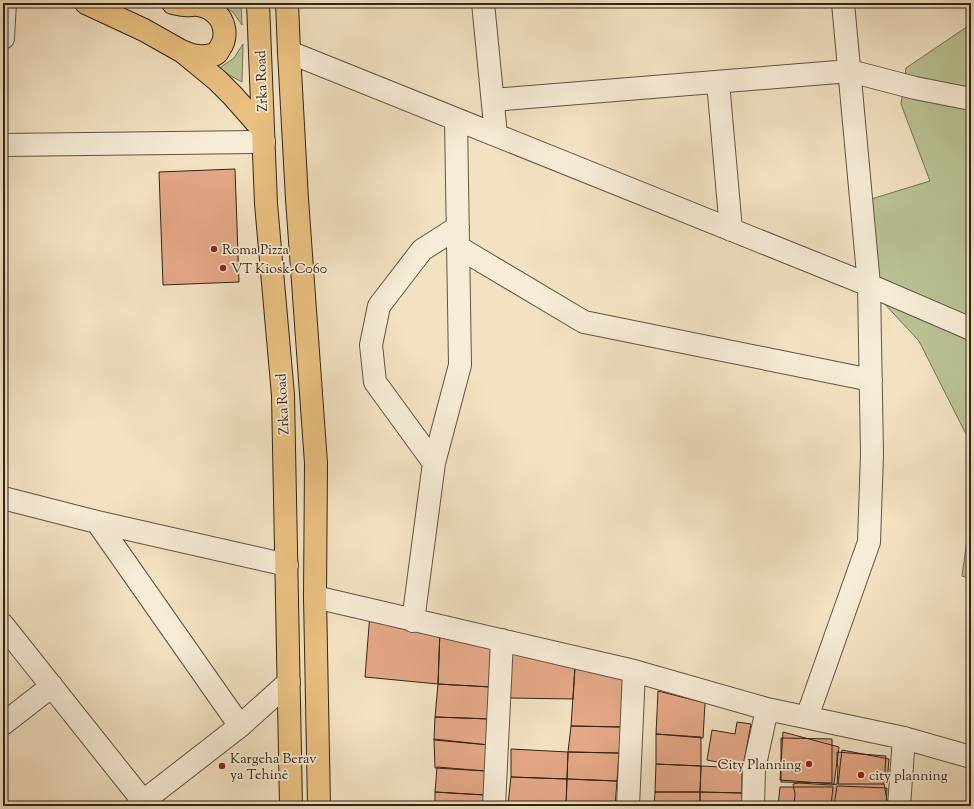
<svg xmlns="http://www.w3.org/2000/svg" width="974" height="809" viewBox="0 0 974 809" font-family="'Sorts Mill Goudy',serif">
<style>
.green{fill:#bac394;stroke:#747456}
.lines{fill:none;stroke-linecap:round;stroke-linejoin:round}
.stream{stroke:#708174;stroke-width:5.5}
.building{fill:#e5a886;stroke:#2f2519}
.minor-casing{stroke:#605443;stroke-width:24}
.major-casing{stroke:#2f2519;stroke-width:24}
.minor{stroke:#f7ecd7;stroke-width:22}
.major{stroke:#eac181;stroke-width:22}
.poi-dot{fill:#8f2418;stroke:#f7ecd7;stroke-width:1.5}
.labels{text-anchor:middle;stroke-width:3.5;stroke-linejoin:round;paint-order:stroke}
.street-label{font-size:14px;fill:#2f2519;stroke:#f7ecd7}
.poi-label{font-size:14px;fill:#2f2519;stroke:#f7ecd7;text-anchor:start}
</style>
<rect width="100%" height="100%" fill="#f3e2c2"/>
<filter id="stains"><feTurbulence type="fractalNoise" baseFrequency=".005" numOctaves="4"/><feColorMatrix values="0 0 0 0 .2 0 0 0 0 .09 0 0 0 0 .02 0 0 0 .5 -.17"/></filter>
<radialGradient id="worn" r=".72"><stop offset=".6" stop-color="#630" stop-opacity="0"/><stop offset="1" stop-color="#630" stop-opacity=".3"/></radialGradient>
<path class="green" d="M218,3h23l1,22 -9,-13z
M971,24v420l-52,-103 -39,-42 -12,-99 62,-19 -29,-77 5,-36z
M243,44l-1,38 -24,-13 16,-11z
M971,510v69l-9,-3z"/>
<g class="lines">
<path class="stream" d="M971,146v6"/>
</g>
<path class="building" d="M235,169l4,113 -76,3 -4,-113z
M370,613l70,17 -2,54 -73,-7z
M440,630l53,14 -2,43 -53,-3z
M512,647l63,20 -2,32 -63,-1z
M575,667l49,13 -2,47 -51,-1z
M438,684l53,3 -1,32 -55,-2z
M658,691l47,12 -2,35 -47,-4z
M435,717l55,2 -1,26 -55,-5z
M737,722l14,2 -8,43 -36,-7 5,-30 23,4z
M571,726l51,1 -3,26 -51,-1z
M783,732l56,15 -5,37 -54,-4z
M656,734l45,3v29l-45,-2z
M781,738l51,1v44l-51,-1z
M434,739l55,6 -3,26 -51,-3z
M511,749l57,3 -1,27 -56,-2z
M842,750l47,9 -2,25h-49z
M568,752l51,1 -2,28 -50,-2z
M837,752l49,4 -2,27 4,23h-94l1,-12 -2,-10 6,-1 32,2 6,-1 1,-16 -1,-7z
M656,764l45,2 -1,26h-45z
M701,766l41,2v25l-42,-1z
M437,767l49,4 -1,24 -50,-3z
M511,777l56,2 -1,27 -58,-2z
M567,779l50,2 -2,25h-49z
M837,786l50,2 -1,18h-52z
M780,787h53l-2,19h-53z
M435,792l50,3 -1,11h-49z
M655,792h45v14h-46z
M700,792l42,1 1,13h-43z"/>
<g class="lines">
<defs>
<path id="minor" d="M483,3l13,132
M3,38l2,-35
M289,52l580,233 102,44
M718,82l13,148
M493,100l357,-29 65,17 56,11
M3,145l261,-3
M458,247l126,75 287,58
M434,463l-59,-81 -4,-37 8,-39 43,-56 36,-23
M3,498l94,24 190,43
M97,522l143,204
M315,597l319,74 133,38 137,29 67,19
M413,621l21,-158 26,-98 -4,-246
M3,625l140,176v5
M807,717l62,-175 3,-88 -3,-169 -26,-282
M3,724l49,-38
M137,806l103,-80 49,-44
M494,806l8,-166
M628,806l6,-135
M753,806l1,-37 13,-60
M899,806l5,-68"/>
<path id="major" d="M86,3l58,27 39,22 34,28 16,16 30,34
M173,3c9,2 19,4 27,0
M258,3l8,201 17,191 8,411
M287,3l2,49 8,147 19,264 -1,134 4,209
M184,52c9,4 17,6 27,3 2,0 4,0 6,-2 1,-1 2,-3 3,-5 8,-11 5,-28 -6,-36 -4,-4 -11,-6 -16,-7"/>
</defs>
<use href="#minor" class="minor-casing"/>
<use href="#major" class="major-casing"/>
<use href="#minor" class="minor"/>
<use href="#major" class="major"/>
</g>
<g class="poi-dot">
<circle cx="214" cy="249" r="4"/>
<circle cx="223" cy="268" r="4"/>
<circle cx="809" cy="764" r="4"/>
<circle cx="222" cy="766" r="4"/>
<circle cx="861" cy="775" r="4"/>
</g>
<g class="labels">
<g class="street-label">
<text transform="translate(261 81) rotate(-92)" y="5">Zrka Road</text>
<text transform="translate(282 404) rotate(-93)" y="5">Zrka Road</text>
</g>
<g class="poi-label">
<text x="222" y="254">Roma Pizza</text>
<text x="231" y="273">VT Kiosk-C060</text>
<text x="230" y="763">Kargeha Berav<tspan x="230" dy="16">ya Tehinê</tspan></text>
<text x="801" y="769" text-anchor="end">City Planning</text>
<text x="869" y="780">city planning</text>
</g>
</g>
<rect width="974" height="809" fill="none" stroke="#f3e2c2" stroke-width="16"/>
<rect x="4" y="4" width="966" height="801" fill="none" stroke="#2f2519" stroke-width="2"/>
<rect x="8" y="8" width="958" height="793" fill="none" stroke="#2f2519"/>
<rect width="100%" height="100%" filter="url(#stains)"/>
<rect width="100%" height="100%" fill="url(#worn)"/>
</svg>
